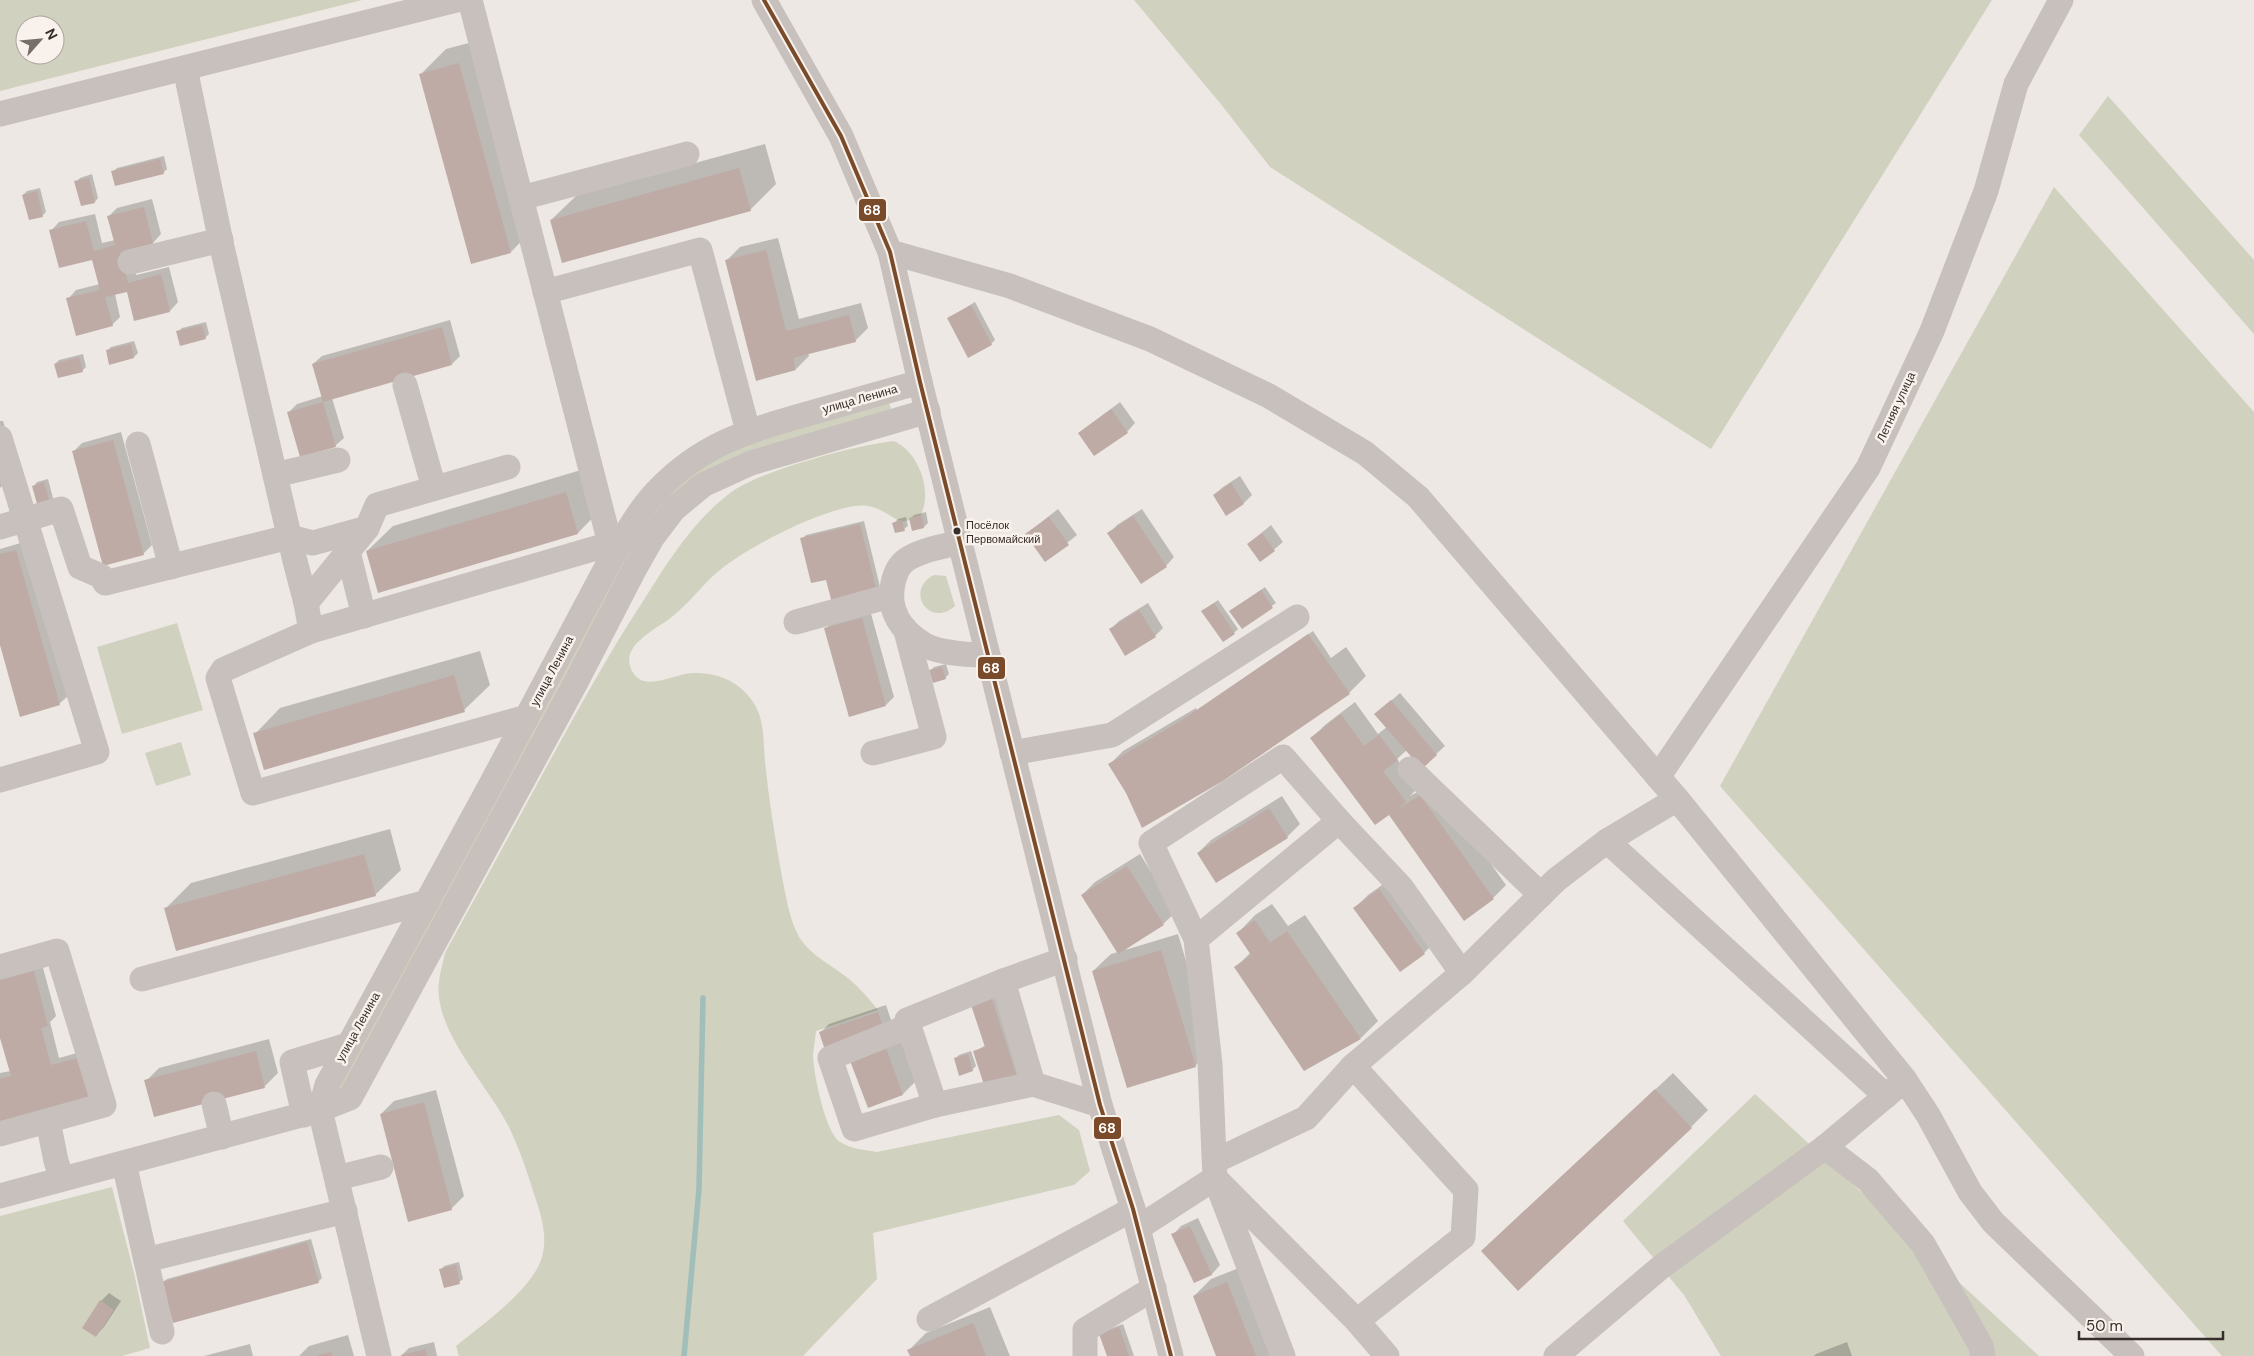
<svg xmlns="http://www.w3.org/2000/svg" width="2254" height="1356" font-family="'DM Sans',sans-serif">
	<rect width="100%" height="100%" fill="#ede8e3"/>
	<g fill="#d0d1be" fill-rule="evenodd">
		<path d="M0,0H362L0,91ZM25,25H55V55H25Z"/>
		<polygon points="1134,0 1992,0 1711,449 1270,167 1220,103"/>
		<polygon points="2108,96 2254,260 2254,334 2079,135"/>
		<polygon points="2054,187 2254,412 2254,1356 2222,1356 1720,786"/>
		<polygon points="888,398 891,409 699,479 345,1094 334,1088 649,510 716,452"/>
		<path d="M894,441C920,453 934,494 919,518L901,522C885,513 874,503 855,506C815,512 745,548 714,575C700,588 688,604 673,616C659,628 623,643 630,666C639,696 673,674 692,673C717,672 739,681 753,702C765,719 763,741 765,762C769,801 775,838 782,877C786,896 789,919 799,937C812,957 832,965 849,979C860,988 869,999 878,1010L816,1031C815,1039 814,1047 813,1054C813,1071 825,1133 840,1142C851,1149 865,1150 877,1152L1059,1115L1079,1130L1090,1171L1074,1185L873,1233L877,1279L803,1356H459L456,1346C481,1326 533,1289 542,1257C548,1236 541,1214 534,1194C527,1171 519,1148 509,1127C489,1088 444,1041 439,997C437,982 442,967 445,953C479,891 513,829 547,766C577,712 606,658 640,606C666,565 690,524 729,494C757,471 857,445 894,441Z"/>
		<path d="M934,575L946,576L955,606C929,629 904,590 934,575Z"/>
		<polygon points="177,623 203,710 122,734 97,647"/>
		<polygon points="181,742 191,775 156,786 145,753"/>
		<polygon points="1755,1094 2039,1356 1721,1356 1684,1295 1623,1221"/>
		<polygon points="112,1187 134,1273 150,1348 122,1356 0,1356 0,1216"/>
	</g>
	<g fill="#0003">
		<polygon points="484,39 536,226 511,252 420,75 446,49"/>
		<polygon points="765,144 776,184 750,210 551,220 577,195"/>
		<polygon points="164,156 167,169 163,173 113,172 117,168"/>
		<polygon points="92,174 98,198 95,202 76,182 80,178"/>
		<polygon points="40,188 46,212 42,216 23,195 27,191"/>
		<polygon points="152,199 161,234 153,243 130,249 136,275 169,267 178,302 170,311 135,320 127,290 115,294 120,317 112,325 68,299 76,290 100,284 93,258 51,231 59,222 95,214 102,243 115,240 109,216 117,208"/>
		<polygon points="778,238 799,319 861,303 868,328 855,341 808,353 809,356 796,369 727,260 740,247"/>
		<polygon points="975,302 995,340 991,344 949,318"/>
		<polygon points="450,320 460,356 452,364 332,398 344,438 335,446 289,412 297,404 323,396 313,364 322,356"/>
		<polygon points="206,322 209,334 205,338 178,332 182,328"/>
		<polygon points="134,341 138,353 134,357 107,351 111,347"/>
		<polygon points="83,354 86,367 82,371 55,364 59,360"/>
		<polygon points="1120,402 1135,423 1127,432 1079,433"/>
		<polygon points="0,421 3,421 18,470 0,488"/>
		<polygon points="121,432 152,545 143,554 74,451 82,443"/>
		<polygon points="591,467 603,507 578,533 379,591 367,551 393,526"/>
		<polygon points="1240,476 1252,495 1244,503 1214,495 1223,487"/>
		<polygon points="48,479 54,502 50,506 34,486 37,482"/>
		<polygon points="1058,509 1077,535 1046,560 1026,534"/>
		<polygon points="1142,509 1174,557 1166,566 1141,582 1109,534 1117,525"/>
		<polygon points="926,512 928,523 924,527 913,529 910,519 914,515"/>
		<polygon points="906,517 908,526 904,529 894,523 898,519"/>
		<polygon points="864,521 880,587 876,591 827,578 802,539 806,535"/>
		<polygon points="1271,525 1283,542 1260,561 1248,544"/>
		<polygon points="24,542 68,696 59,704 0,641 0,549"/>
		<polygon points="1265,587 1276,603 1242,627 1231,611"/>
		<polygon points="1218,600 1238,629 1234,633 1203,611"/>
		<polygon points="1148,603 1163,628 1155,636 1110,630 1119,621"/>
		<polygon points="870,610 894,697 886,705 826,629 834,620"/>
		<polygon points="1313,631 1331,658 1346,647 1366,676 1349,693 1127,792 1110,764 1123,751 1196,708 1197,710"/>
		<polygon points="480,651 490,685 464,710 255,734 280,708"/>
		<polygon points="946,664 949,674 945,678 930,671 934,667"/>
		<polygon points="1400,693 1445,746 1422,767 1407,750 1397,759 1418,788 1410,796 1433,783 1506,885 1493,898 1389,814 1312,738 1325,725 1355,702 1378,734 1387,727 1385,706"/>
		<polygon points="1282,796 1300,824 1287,837 1198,853 1211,840"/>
		<polygon points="390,829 401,870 375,895 165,909 191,883"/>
		<polygon points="1140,854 1176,912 1163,924 1125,950 1178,934 1212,1049 1195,1066 1093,971 1111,954 1118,952 1082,895 1095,882"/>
		<polygon points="1392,878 1437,940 1424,953 1355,908 1368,895"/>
		<polygon points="1272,904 1288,926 1305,915 1378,1021 1361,1038 1236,967 1251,952 1238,933 1255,915"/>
		<polygon points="42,964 56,1016 50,1022 59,1058 95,1048 0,1121 0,1073 11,1071 0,1037 0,975"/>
		<polygon points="995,996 1020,1072 1017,1076 974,1052 986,1045 973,1006"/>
		<polygon points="886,1005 891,1020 883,1029 820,1033 829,1024"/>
		<polygon points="898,1033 916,1081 903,1094 868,1107 863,1045"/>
		<polygon points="269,1039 278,1073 265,1086 155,1115 146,1081 159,1068"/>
		<polygon points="971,1051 976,1066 972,1070 955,1059 959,1055"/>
		<polygon points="1673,1073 1708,1110 1691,1127 1500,1234"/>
		<polygon points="436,1090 464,1196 451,1209 381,1114 394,1101"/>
		<polygon points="1198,1218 1220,1265 1212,1274 1195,1282 1173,1235 1181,1226"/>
		<polygon points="311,1239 322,1278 318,1282 163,1282 167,1279"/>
		<polygon points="459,1262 463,1279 459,1282 441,1270 444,1266"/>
		<polygon points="1244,1266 1280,1356 1218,1356 1194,1296 1211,1279"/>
		<polygon points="109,1293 121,1301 104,1327 96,1335 101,1301"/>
		<polygon points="990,1307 1010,1356 911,1356 909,1350 926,1333"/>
		<polygon points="1123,1324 1134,1356 1108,1356 1104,1331"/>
		<polygon points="348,1335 354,1356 299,1356 309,1346"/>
		<polygon points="434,1342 437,1356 401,1356 409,1348"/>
		<polygon points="1847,1342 1852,1356 1814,1356 1816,1354"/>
		<polygon points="250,1344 253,1356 204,1356"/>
	</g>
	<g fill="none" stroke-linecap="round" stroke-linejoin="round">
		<polyline stroke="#a1beba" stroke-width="5.5" points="684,1356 699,1189 703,998"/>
	</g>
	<g fill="#bfaba6">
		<polygon points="459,63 511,253 471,264 419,74"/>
		<polygon points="160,159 164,174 115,186 111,171"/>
		<polygon points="739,168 751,211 562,263 550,220"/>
		<polygon points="89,178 95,203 81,206 74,181"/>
		<polygon points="37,191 43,217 29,220 22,195"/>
		<polygon points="144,207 153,244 120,252 128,283 161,274 170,312 134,321 127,292 105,297 113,326 76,336 66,298 100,290 92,260 59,268 49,230 86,221 94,251 115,245 107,216"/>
		<polygon points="766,250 786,331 849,315 856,342 793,358 796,370 756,381 725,260"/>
		<polygon points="971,305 992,345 968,358 947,318"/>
		<polygon points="202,325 206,339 180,346 176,331"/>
		<polygon points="442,327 452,365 323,402 312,364"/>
		<polygon points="131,344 134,358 109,365 106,350"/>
		<polygon points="79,357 83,372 58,378 54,364"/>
		<polygon points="323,402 336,447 300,457 287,412"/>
		<polygon points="1111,409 1128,433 1094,456 1078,433"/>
		<polygon points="113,440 144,555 103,566 72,451"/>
		<polygon points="44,482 51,507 39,511 32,486"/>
		<polygon points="1231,483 1244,504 1226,516 1213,495"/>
		<polygon points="566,492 578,534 378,593 366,551"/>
		<polygon points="922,515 924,528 912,531 909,518"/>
		<polygon points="1133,516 1167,567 1141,584 1107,533"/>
		<polygon points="1049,517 1069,545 1045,562 1025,534"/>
		<polygon points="902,520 905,531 895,533 892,523"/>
		<polygon points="860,524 877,592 832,603 826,580 811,583 800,538"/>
		<polygon points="1262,533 1275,551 1260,562 1247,544"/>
		<polygon points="16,550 60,705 20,717 0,645 0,554"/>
		<polygon points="1261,590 1273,608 1242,629 1229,611"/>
		<polygon points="1214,603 1235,634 1223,642 1201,611"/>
		<polygon points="1139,610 1156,637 1125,656 1109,629"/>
		<polygon points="862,618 886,706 849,717 824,628"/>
		<polygon points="1308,634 1350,694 1223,781 1142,828 1126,793 1108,764 1182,720"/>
		<polygon points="942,667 946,679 933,683 929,670"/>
		<polygon points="454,675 465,712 264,770 253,733"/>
		<polygon points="1391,700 1437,755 1422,769 1374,714"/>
		<polygon points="1341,714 1364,746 1379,735 1398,760 1383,771 1406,802 1395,811 1420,795 1494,899 1464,921 1389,815 1375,825 1310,738"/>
		<polygon points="1269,808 1288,838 1216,883 1197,853"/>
		<polygon points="364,854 376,896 176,951 164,908"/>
		<polygon points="1127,866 1164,925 1118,954 1081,895"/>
		<polygon points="1379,889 1425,954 1400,972 1353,908"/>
		<polygon points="1255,920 1270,943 1287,931 1361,1039 1304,1071 1234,967 1251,955 1236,933"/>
		<polygon points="1161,950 1196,1067 1127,1088 1092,971"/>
		<polygon points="34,971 48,1026 41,1028 51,1065 87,1056 98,1097 0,1123 0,1079 11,1076 0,1038 0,980"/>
		<polygon points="992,999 1017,1077 985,1088 973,1051 985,1047 971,1005"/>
		<polygon points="878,1012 884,1030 825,1050 819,1032"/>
		<polygon points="885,1045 903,1095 868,1108 849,1058"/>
		<polygon points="256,1051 265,1088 154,1117 144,1080"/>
		<polygon points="968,1054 973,1071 959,1076 954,1058"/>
		<polygon points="1655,1089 1692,1128 1518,1291 1481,1251"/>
		<polygon points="424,1102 452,1210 408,1222 380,1114"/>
		<polygon points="1190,1226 1212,1275 1194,1283 1171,1234"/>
		<polygon points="307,1242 319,1283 173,1323 161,1282"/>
		<polygon points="456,1265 460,1284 444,1288 439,1269"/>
		<polygon points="1227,1282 1256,1356 1216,1356 1193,1296"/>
		<polygon points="100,1300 114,1310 96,1337 82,1328"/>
		<polygon points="973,1323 986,1356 910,1356 907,1350"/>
		<polygon points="1119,1327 1129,1356 1107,1356 1099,1334"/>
		<polygon points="426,1349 427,1356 401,1356 401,1355"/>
		<polygon points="331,1352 332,1356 318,1356 318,1355"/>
	</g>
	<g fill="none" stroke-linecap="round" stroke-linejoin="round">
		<g stroke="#c7c0bc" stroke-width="25">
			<polyline points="470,0 613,555"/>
			<polyline points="764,0 841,136 890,252 920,382 1100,1105 1133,1209 1171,1356"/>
			<polyline points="185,68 222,247 295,561 306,603 311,631 610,544"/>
			<polyline points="0,114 456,0"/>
			<polyline points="521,198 687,154"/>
			<polyline points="890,252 1010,286 1150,339 1269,396 1365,453 1418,497 1677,799 1905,1080 1928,1115 1970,1192 1993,1222 2132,1356"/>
			<polyline points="130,262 221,240"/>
			<polyline points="545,292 700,250 748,431"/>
			<polyline points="405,385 434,488"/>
			<polyline points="0,438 97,752 0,780"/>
			<polyline points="138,444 171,567"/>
			<polyline points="275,475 338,460"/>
			<polyline points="0,527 61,509 80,567 101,576 105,583 289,537 313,543 367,528 377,505 508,467"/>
			<polyline points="345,540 364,616"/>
			<path d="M960,542C943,547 922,549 906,560C899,565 895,574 893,583C887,610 901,631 925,645C940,654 970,654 988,656"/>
			<polyline points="306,603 367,528"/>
			<polyline points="796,622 890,596"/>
			<polyline points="311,631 223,670 218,678 253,793 527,717"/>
			<polyline points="873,753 934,737 906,631"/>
			<polyline points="1012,753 1112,735 1297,617"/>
			<polyline points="1410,769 1541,895"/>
			<polyline points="1658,777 1868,468 1932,331 1986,191 2016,84 2061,0"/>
			<polyline points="1607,841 1886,1096"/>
			<polyline points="1196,939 1339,821"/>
			<polyline points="1065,959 1003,981 1033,1084 1100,1105"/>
			<polyline points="0,967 57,951 104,1105 0,1134"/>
			<polyline points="142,979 427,902"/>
			<polyline points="1003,981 907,1020 935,1105 1033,1084"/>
			<polyline points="909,1026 830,1058 854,1129 935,1105"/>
			<polyline points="1353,1066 1466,1190 1463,1237 1357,1321"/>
			<polyline points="214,1104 222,1137"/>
			<polyline points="304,1115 292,1062 348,1045"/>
			<polyline points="48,1121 56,1161 62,1179"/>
			<polyline points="1825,1147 1868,1180 1923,1244 1981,1346 1983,1356"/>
			<polyline points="1215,1161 1306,1118 1353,1066 1462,973"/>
			<polyline points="124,1163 162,1332"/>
			<polyline points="337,1178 381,1167"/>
			<polyline points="0,1196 320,1110 350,1098 575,684 635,568 652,538 674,509 703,485 751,463 928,411"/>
			<polyline points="1138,1228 1215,1178 1357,1321 1387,1356"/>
			<polyline points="146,1260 345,1211"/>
			<polyline points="929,1319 1133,1209"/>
			<path d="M379,1356L320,1110L327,1085L489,788L613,555C626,534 639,510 656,492C703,442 751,430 814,412C849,402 885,392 920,382"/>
			<polyline points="1085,1356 1085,1330 1154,1288"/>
			<polyline points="1283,1356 1215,1178 1210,1064 1196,939 1151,843 1283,757 1339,821 1401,887 1462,973 1556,880 1607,841 1677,799"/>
			<polyline points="1556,1356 1661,1267 1825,1147 1905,1080"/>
		</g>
		<g stroke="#f9f1eb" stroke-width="8">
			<polyline id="bus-1" points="764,0 841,136 890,252 920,382 1100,1105 1133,1209 1171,1356"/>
		</g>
		<use href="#bus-1" stroke="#7a4b2a" stroke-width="4"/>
	</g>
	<circle fill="#372d2a" stroke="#f9f1eb" stroke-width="2" cx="957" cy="531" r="4.5"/>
	<g text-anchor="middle" stroke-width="5" stroke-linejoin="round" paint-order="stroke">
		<g font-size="11" fill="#372d2a" stroke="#f9f1eb" text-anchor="start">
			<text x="966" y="529">Посёлок<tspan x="966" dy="14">Первомайский</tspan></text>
		</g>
		<g font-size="12" fill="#372d2a" stroke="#f9f1eb">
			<text transform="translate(860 399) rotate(-16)" y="4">улица Ленина</text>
			<text transform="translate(1896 407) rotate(-65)" y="4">Летняя улица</text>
			<text transform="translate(552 671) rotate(-62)" y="4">улица Ленина</text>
			<text transform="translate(358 1027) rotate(-61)" y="4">улица Ленина</text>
		</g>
	</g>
	<g stroke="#f9f1eb" stroke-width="2">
		<rect x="858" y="198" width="29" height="24" rx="5" fill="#7a4b2a"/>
		<rect x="977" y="656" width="29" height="24" rx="5" fill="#7a4b2a"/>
		<rect x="1093" y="1116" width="29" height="24" rx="5" fill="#7a4b2a"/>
	</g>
	<g font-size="14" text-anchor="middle" font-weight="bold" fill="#fff">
		<text x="872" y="215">68</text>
		<text x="991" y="673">68</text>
		<text x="1107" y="1133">68</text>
	</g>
	<g transform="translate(40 40) rotate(63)"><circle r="24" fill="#f9f1eb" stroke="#aba39e"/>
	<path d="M0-4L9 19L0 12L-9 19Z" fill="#776e6b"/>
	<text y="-8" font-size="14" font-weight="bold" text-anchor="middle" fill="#372d2a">N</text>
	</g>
	<path d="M2079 1331v8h144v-8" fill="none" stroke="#372d2a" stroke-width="2.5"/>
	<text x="2086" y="1331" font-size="15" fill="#372d2a" stroke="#f9f1eb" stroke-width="4" paint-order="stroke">50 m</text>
</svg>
